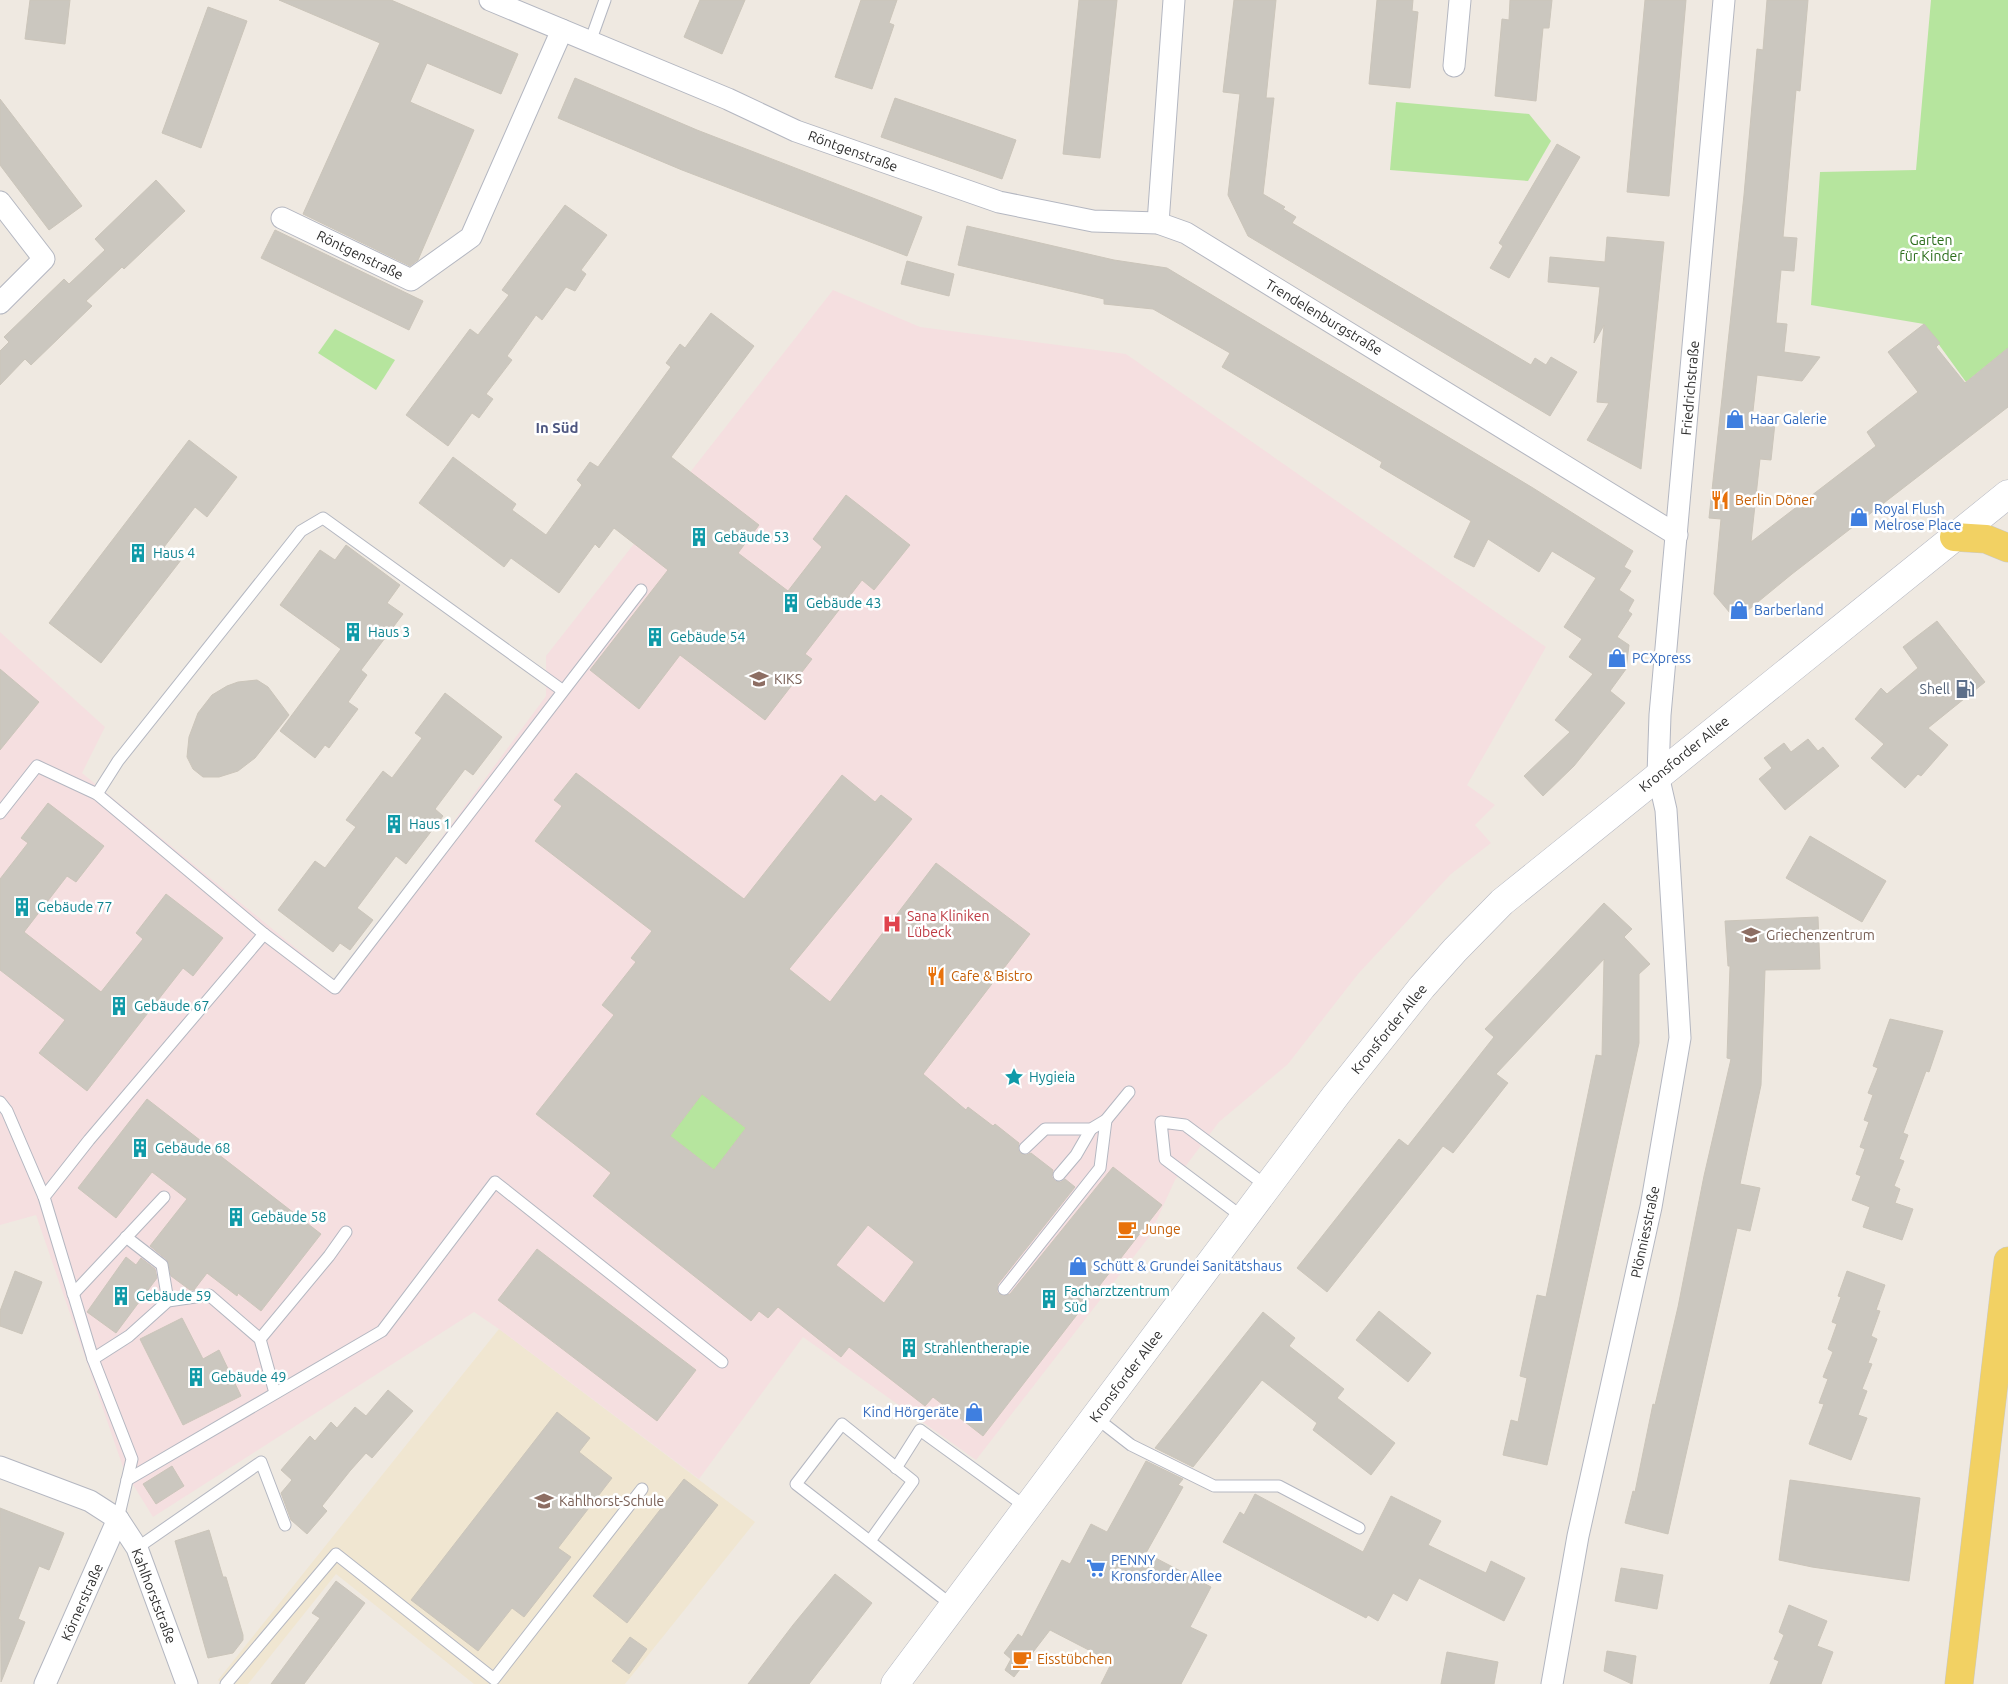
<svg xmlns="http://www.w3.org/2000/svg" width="2008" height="1684" font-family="Ubuntu,sans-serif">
	<rect width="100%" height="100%" fill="#efe9e1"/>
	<polygon fill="#f0e6d1" points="499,1329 755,1522 625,1684 474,1684 336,1574 248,1684 223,1684 218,1680"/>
	<polygon fill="#f5dfe0" points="833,290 920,327 1126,354 1546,647 1467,785 1495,805 1475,825 1491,843 1451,874 1358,974 1288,1064 1219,1122 1175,1180 1149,1237 976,1460 803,1337 699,1479 499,1329 474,1312 153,1517 124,1470 36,1215 0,1225 0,632 105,727 82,773 336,981 546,696 546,656"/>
	<g fill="#b6e59e">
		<polygon points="1931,0 2008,0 2008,348 1966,382 1924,324 1811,305 1820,172 1916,170"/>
		<polygon points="1396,102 1529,114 1551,141 1528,181 1390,170"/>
		<polygon points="335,329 395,360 376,390 318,353"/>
		<polygon points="702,1094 746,1128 714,1170 670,1136"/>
	</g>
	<g fill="#cbc7bf" stroke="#cbc5ba" fill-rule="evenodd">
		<polygon points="30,0 70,0 65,44 25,39"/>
		<polygon points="279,0 391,0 518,54 501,94 427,63 410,102 474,130 418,260 410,266 303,214 380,43"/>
		<polygon points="700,0 745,0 722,54 684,37"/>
		<polygon points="861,0 897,0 889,23 894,25 872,89 835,77"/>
		<polygon points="1079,0 1117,0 1100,158 1063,154"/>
		<polygon points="1234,0 1276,0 1266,98 1274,98 1263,194 1285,207 1283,209 1296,217 1292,223 1531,365 1535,358 1546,365 1551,357 1577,372 1550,416 1248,236 1228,195 1240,94 1223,92"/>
		<polygon points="1377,0 1413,0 1412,11 1418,12 1410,88 1369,84"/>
		<polygon points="1510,0 1552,0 1549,28 1543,28 1536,101 1495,96 1502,19 1509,20"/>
		<polygon points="1645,0 1686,0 1669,196 1627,192"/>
		<polygon points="1767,0 1808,0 1800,91 1796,90 1783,237 1797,238 1794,271 1781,270 1776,323 1787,324 1784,352 1820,357 1802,381 1757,375 1752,420 1775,423 1771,460 1760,459 1751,542 1876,446 1867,432 1918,392 1888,352 1924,324 1940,343 1936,347 1965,383 2008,348 2008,407 1792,574 1736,620 1714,594 1721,519 1709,518 1744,195 1757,49 1763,50"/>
		<polygon points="208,7 247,21 201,148 162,133"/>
		<polygon points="575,78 697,130 922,217 907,256 682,170 558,118"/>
		<polygon points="895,98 1016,140 1002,179 881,137"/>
		<polygon points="0,99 82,206 49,230 0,165"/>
		<polygon points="1557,144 1580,157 1509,278 1490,268 1503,246 1499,243"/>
		<polygon points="156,180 185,211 124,269 122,267 86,301 92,306 31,365 25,359 0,385 0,351 9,342 4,337 64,279 69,284 105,250 95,239"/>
		<polygon points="565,205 607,235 581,270 586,274 575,291 566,287 542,320 536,315 507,356 512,360 486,394 493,399 479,418 472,413 448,446 406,415 470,329 478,335 509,295 502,290"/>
		<polygon points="967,226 1114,260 1167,268 1533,488 1633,551 1624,567 1631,571 1619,590 1634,600 1628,611 1632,614 1617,637 1629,645 1626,669 1610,691 1625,703 1574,766 1543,796 1524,776 1570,732 1555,720 1593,674 1569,657 1582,639 1564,627 1596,578 1552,551 1539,572 1488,539 1474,567 1454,557 1471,521 1380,467 1382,462 1222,367 1230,353 1153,309 1104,304 1104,299 958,265"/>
		<polygon points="275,230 423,301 409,330 261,258"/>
		<polygon points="1607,237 1664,242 1641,469 1587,440 1609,403 1597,402 1604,325 1594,343 1600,287 1548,282 1550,257 1605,262"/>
		<polygon points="907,261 954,274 949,296 901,284"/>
		<polygon points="711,313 754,346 671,457 759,525 738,553 788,591 822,547 813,539 846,495 910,545 874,590 862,580 805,654 812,659 765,720 680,655 639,709 590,670 668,570 614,528 599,548 595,544 559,593 511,558 504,567 419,503 453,457 516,504 512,510 546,535 582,485 577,480 590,462 598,467 671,367 666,363 680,344 685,348"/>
		<polygon points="189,440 237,477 207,517 195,507 164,547 181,560 101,663 49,623"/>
		<polygon points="346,545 400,585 387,603 403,614 361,670 367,675 348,702 358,709 329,748 325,745 315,758 280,731 341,649 280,605 320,550 335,560"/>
		<polygon points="1937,621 1985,682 1928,728 1948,745 1921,776 1918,774 1905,788 1871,758 1884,744 1855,719 1881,688 1887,694 1918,668 1903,647"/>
		<polygon points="0,669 39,702 0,750"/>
		<polygon points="257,680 268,687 289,715 255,758 238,771 219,777 203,777 193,769 187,757 189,737 198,713 212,695 227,686 238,682"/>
		<polygon points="445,693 502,737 473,775 465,769 435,809 443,816 406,864 396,856 357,908 373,920 350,950 340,943 333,952 278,910 315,861 325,868 356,827 346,820 383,771 392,778 422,738 415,733"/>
		<polygon points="1808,739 1818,751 1823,747 1839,766 1785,810 1759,779 1772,768 1764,758 1784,743 1791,752"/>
		<path d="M576,773L744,899L842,775L875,802L881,795L912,819L789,969L830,1002L936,863L1030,934L923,1074L966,1110L968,1107L993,1126L995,1124L1019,1143L1018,1149L1020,1153L1026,1155L1031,1153L1053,1170L1052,1177L1055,1181L1061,1182L1065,1179L1075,1187L998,1284L997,1292L1003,1296L1010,1294L1113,1167L1162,1205L983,1436L933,1397L925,1406L849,1347L841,1357L778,1307L768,1318L759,1311L751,1321L593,1196L611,1173L536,1114L614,1015L602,1005L636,962L631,958L652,931L535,841L562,806L554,800ZM702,1094L746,1128L714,1170L670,1136ZM868,1225L914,1262L884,1303L836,1265Z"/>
		<polygon points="48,803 104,846 76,882 67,876 24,932 101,992 143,939 136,933 166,894 223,938 193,976 183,968 87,1091 39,1053 65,1020 0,970 0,879 28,843 21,838"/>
		<polygon points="1810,836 1886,881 1862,922 1786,878"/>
		<polygon points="1604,903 1632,929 1624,937 1650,964 1639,974 1639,1043 1547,1465 1503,1455 1511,1420 1518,1422 1527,1378 1520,1376 1537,1295 1546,1297 1596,1055 1602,1056 1604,959 1496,1074 1508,1083 1453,1153 1443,1146 1327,1292 1297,1268 1399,1139 1408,1146 1494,1037 1485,1029"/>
		<polygon points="1818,917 1820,969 1765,970 1761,1085 1740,1184 1760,1188 1750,1231 1737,1228 1668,1534 1625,1523 1633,1491 1635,1492 1653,1404 1655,1405 1678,1307 1704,1176 1731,1059 1727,1058 1730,966 1728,966 1725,921"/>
		<polygon points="1890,1019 1943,1031 1929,1072 1926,1071 1903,1133 1908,1135 1899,1159 1904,1161 1894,1186 1900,1189 1895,1203 1913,1209 1902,1240 1863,1227 1870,1207 1852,1200 1861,1176 1856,1174 1865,1149 1860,1147 1869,1122 1864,1120 1873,1095 1868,1093 1878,1068 1873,1066"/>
		<polygon points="147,1099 321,1234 261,1311 238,1293 237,1296 207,1273 194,1290 190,1290 171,1276 167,1260 150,1246 187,1199 152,1172 116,1218 78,1188"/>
		<polygon points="537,1249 696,1370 657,1421 498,1300"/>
		<polygon points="126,1257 136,1265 141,1258 155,1269 157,1278 116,1333 87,1312"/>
		<polygon points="15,1271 42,1282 22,1334 0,1326 0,1311"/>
		<polygon points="1847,1271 1885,1285 1876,1310 1880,1311 1871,1336 1877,1339 1868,1363 1872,1364 1862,1389 1867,1391 1858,1415 1867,1418 1851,1460 1809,1444 1824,1404 1819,1403 1828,1379 1823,1377 1833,1352 1828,1349 1837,1324 1832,1322 1841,1297 1838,1296"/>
		<polygon points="1379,1311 1431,1353 1408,1382 1356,1340"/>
		<polygon points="1263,1312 1295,1338 1289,1346 1344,1389 1337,1398 1395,1443 1371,1475 1313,1430 1317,1423 1262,1380 1193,1467 1155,1448"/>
		<polygon points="182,1318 203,1359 219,1350 241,1396 183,1425 140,1339"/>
		<polygon points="388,1390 413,1411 372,1458 366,1453 350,1471 322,1506 327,1511 307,1534 291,1520 281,1493 292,1480 281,1470 310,1436 315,1441 331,1422 337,1428 355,1407 366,1416"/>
		<polygon points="557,1412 590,1438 579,1452 612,1478 558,1548 571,1557 524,1617 512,1608 478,1651 411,1600"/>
		<polygon points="1146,1461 1183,1479 1178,1485 1183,1487 1146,1553 1211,1587 1190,1627 1207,1635 1181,1684 1101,1684 1112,1662 1050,1630 1014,1677 1005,1670 1011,1659 1004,1653 1018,1634 1022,1637 1062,1560 1070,1564 1091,1524 1107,1532"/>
		<polygon points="172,1466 184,1486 156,1504 143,1484"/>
		<polygon points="684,1479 718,1505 627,1623 593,1596"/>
		<polygon points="1790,1480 1920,1498 1909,1581 1812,1567 1779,1560"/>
		<polygon points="1255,1494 1363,1552 1391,1496 1441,1521 1428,1545 1486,1573 1491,1561 1525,1578 1504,1621 1419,1578 1407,1601 1393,1593 1378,1621 1368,1615 1366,1618 1223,1542 1240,1512 1244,1515"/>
		<polygon points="0,1508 64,1533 49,1570 39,1566 18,1619 25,1622 1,1682"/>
		<polygon points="209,1530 223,1577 226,1577 243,1635 243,1640 233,1653 208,1658 175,1541"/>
		<polygon points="1621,1568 1663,1575 1657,1609 1615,1601"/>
		<polygon points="835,1574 872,1603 809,1684 748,1684 793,1625"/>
		<polygon points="336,1581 365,1603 304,1684 271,1684 320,1618 312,1613"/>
		<polygon points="1789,1605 1827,1621 1817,1646 1833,1652 1821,1684 1770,1684 1779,1661 1774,1659 1784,1635 1779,1632"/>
		<polygon points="630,1637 647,1649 629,1674 612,1661"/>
		<polygon points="1607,1651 1636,1656 1632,1684 1604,1671"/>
		<polygon points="1447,1652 1498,1662 1494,1684 1441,1684"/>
	</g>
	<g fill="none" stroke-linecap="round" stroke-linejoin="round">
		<g stroke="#b4b7c1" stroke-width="13">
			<g id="service">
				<polyline points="590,42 605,0"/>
				<polyline points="97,794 118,761 301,531 323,518 562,690"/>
				<polyline points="0,813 37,766 97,794 264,934 335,988 641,590"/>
				<polyline points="0,1102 7,1111 44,1197"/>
				<polyline points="1025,1148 1045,1129 1091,1129 1106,1120 1129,1092"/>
				<polyline points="1059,1175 1076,1155 1091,1129"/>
				<polyline points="1245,1219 1165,1159 1161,1122 1185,1125 1268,1187"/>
				<polyline points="126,1237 162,1265 168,1301"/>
				<polyline points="1004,1289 1100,1168 1106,1120"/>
				<polyline points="73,1294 164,1197"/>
				<polyline points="260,1339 329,1256 346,1232"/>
				<polyline points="93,1359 129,1336 168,1301 209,1295 260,1339 275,1393"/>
				<polyline points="1095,1417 1131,1445 1214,1486 1279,1486 1359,1528"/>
				<polyline points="896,1468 920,1430 1026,1507"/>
				<polyline points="127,1480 382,1331 495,1182 722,1362"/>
				<polyline points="118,1519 132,1459 93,1359 44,1197 89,1140 264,934"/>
				<path d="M870,1541L913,1481L842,1424L796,1484C848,1525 901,1565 953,1606"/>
				<polyline points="137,1548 261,1462 285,1525"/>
				<polyline points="226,1684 336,1554 494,1679 642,1489"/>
			</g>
		</g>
		<g stroke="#b4b7c1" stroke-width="23">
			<g id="minor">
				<polyline points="490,0 728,99 796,131 999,202 1093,221 1158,223 1186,233 1677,535"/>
				<polyline points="1454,66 1460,0"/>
				<polyline points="0,202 44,259 0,303"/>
				<polyline points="282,218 411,280 471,237 562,30"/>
				<polyline points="1158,223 1174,0"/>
				<polyline points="0,1467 90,1501 118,1519 137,1548 187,1684"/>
				<polyline points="45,1684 118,1519"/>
				<polyline points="1552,1684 1578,1536 1651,1207 1680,1038 1666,810 1658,775 1660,715 1724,0"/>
			</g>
		</g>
		<g stroke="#b4b7c1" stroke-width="29">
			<polyline id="secondary" points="895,1684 1336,1095 1422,987 1455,950 1502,902 2008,494"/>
		</g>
		<g stroke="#c9c9c9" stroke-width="29">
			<g id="primary">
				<polyline points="1954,537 1986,539 2008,548"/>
				<polyline points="1959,1684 2008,1261"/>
			</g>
		</g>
		<use href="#service" stroke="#fff" stroke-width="11"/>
		<use href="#minor" stroke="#fff" stroke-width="21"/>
		<use href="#secondary" stroke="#fff" stroke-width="28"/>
		<use href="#primary" stroke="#f2d163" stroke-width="28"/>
	</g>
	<defs>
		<g id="shop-bare" transform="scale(1.5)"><path d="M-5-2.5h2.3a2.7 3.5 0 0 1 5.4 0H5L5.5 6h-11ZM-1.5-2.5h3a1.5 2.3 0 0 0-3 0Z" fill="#3f7fe0" stroke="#fff" stroke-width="2.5" paint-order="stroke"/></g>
		<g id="restaurant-bare" transform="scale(1.5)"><path d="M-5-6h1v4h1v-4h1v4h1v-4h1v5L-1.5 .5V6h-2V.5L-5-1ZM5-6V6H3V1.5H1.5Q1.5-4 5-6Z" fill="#e8710a" stroke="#fff" stroke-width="2.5" paint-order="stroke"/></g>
		<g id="building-bare" transform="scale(1.5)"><path d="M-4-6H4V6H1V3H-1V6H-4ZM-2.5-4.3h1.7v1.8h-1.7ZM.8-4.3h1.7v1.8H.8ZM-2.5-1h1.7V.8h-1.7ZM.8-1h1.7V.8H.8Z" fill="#0f9aa8" stroke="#fff" stroke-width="2.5" paint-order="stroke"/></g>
		<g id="school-bare" transform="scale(1.5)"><path d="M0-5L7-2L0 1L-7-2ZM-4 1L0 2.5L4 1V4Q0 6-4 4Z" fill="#8d6e63" stroke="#fff" stroke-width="2.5" paint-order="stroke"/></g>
		<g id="fuel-bare" transform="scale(1.5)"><path d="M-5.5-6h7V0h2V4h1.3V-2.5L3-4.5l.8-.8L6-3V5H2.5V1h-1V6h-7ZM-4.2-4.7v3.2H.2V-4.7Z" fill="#5c6f8a" stroke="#fff" stroke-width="2.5" paint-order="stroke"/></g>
		<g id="hospital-bare" transform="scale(1.5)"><path d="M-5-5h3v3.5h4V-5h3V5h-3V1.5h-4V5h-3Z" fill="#e0444e" stroke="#fff" stroke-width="2.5" paint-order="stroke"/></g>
		<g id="sight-bare" transform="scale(1.5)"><path d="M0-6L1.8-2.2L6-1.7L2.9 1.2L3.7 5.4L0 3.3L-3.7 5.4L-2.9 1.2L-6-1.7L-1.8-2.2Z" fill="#0f9aa8" stroke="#fff" stroke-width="2.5" paint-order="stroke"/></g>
		<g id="cafe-bare" transform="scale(1.5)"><path d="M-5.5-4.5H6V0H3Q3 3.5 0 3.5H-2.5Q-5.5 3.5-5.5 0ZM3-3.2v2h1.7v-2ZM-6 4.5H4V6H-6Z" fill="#e8710a" stroke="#fff" stroke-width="2.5" paint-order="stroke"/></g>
		<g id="supermarket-bare" transform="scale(1.5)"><path d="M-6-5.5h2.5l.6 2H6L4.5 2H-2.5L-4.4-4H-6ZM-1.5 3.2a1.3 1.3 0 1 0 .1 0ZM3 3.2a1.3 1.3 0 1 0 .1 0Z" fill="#3f7fe0" stroke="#fff" stroke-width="2.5" paint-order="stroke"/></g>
	</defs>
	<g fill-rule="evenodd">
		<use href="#shop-bare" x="1735" y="419"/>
		<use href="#restaurant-bare" x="1720" y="500"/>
		<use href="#shop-bare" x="1859" y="517"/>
		<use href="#building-bare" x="699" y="537"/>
		<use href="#building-bare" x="138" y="553"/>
		<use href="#building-bare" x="791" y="603"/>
		<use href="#shop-bare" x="1739" y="610"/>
		<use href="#building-bare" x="353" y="632"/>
		<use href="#building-bare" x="655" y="637"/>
		<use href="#shop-bare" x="1617" y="658"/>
		<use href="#school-bare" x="759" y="679"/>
		<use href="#fuel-bare" x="1965" y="689"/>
		<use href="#building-bare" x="394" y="824"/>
		<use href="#building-bare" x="22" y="907"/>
		<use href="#hospital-bare" x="892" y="924"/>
		<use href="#school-bare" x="1751" y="935"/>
		<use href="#restaurant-bare" x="936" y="976"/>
		<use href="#building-bare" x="119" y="1006"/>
		<use href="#sight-bare" x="1014" y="1077"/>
		<use href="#building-bare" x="140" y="1148"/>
		<use href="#building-bare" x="236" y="1217"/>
		<use href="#cafe-bare" x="1127" y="1229"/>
		<use href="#shop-bare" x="1078" y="1266"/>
		<use href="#building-bare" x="121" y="1296"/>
		<use href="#building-bare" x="1049" y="1299"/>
		<use href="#building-bare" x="909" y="1348"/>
		<use href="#building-bare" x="196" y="1377"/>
		<use href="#shop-bare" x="974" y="1412"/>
		<use href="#school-bare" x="544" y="1501"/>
		<use href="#supermarket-bare" x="1096" y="1568"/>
		<use href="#cafe-bare" x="1022" y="1659"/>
	</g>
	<g text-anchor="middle" stroke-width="5" stroke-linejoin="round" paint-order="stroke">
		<g font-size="14" fill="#2e2e2e" stroke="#fff">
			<text transform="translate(853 151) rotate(20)" y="5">Röntgenstraße</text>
			<text transform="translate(360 255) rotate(26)" y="5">Röntgenstraße</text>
			<text transform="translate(1324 317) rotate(31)" y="5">Trendelenburgstraße</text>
			<text transform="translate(1690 388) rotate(-85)" y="5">Friedrichstraße</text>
			<text transform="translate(1684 754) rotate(-39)" y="5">Kronsforder Allee</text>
			<text transform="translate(1389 1029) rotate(-51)" y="5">Kronsforder Allee</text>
			<text transform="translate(1645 1232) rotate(-78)" y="5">Plönniesstraße</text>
			<text transform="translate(1126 1376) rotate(-53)" y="5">Kronsforder Allee</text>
			<text transform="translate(154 1596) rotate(69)" y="5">Kahlhorststraße</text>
			<text transform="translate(82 1602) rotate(-66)" y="5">Körnerstraße</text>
		</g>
		<g font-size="14" fill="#2c6e1b" stroke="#fff">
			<text x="1931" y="245">Garten<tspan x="1931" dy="16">für Kinder</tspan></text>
		</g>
		<g font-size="14" fill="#366cbe" stroke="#fff" text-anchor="start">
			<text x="1750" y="424">Haar Galerie</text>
			<text x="1874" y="514">Royal Flush<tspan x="1874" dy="16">Melrose Place</tspan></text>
			<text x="1754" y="615">Barberland</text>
			<text x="1632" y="663">PCXpress</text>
			<text x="1093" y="1271">Schütt &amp; Grundei Sanitätshaus</text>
			<text x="959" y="1417" text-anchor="end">Kind Hörgeräte</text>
			<text x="1111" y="1565">PENNY<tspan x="1111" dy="16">Kronsforder Allee</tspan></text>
		</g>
		<g font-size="14" fill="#c56008" stroke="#fff" text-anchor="start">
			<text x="1735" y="505">Berlin Döner</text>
			<text x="951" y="981">Cafe &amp; Bistro</text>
			<text x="1142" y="1234">Junge</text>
			<text x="1037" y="1664">Eisstübchen</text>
		</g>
		<g font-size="14" fill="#0d838f" stroke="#fff" text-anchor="start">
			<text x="714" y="542">Gebäude 53</text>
			<text x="153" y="558">Haus 4</text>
			<text x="806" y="608">Gebäude 43</text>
			<text x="368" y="637">Haus 3</text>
			<text x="670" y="642">Gebäude 54</text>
			<text x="409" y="829">Haus 1</text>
			<text x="37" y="912">Gebäude 77</text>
			<text x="134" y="1011">Gebäude 67</text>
			<text x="1029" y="1082">Hygieia</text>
			<text x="155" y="1153">Gebäude 68</text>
			<text x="251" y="1222">Gebäude 58</text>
			<text x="1064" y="1296">Facharztzentrum<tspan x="1064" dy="16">Süd</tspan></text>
			<text x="136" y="1301">Gebäude 59</text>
			<text x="924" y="1353">Strahlentherapie</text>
			<text x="211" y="1382">Gebäude 49</text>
		</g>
		<g font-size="14" fill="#785e54" stroke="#fff" text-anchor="start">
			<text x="774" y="684">KIKS</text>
			<text x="1766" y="940">Griechenzentrum</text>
			<text x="559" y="1506">Kahlhorst-Schule</text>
		</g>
		<g font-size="14" fill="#4e5e75" stroke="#fff" text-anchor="end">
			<text x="1950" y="694">Shell</text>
		</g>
		<g font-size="14" fill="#be3a42" stroke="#fff" text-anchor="start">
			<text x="907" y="921">Sana Kliniken<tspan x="907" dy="16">Lübeck</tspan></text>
		</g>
		<g font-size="15" font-weight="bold" fill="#4d5680" stroke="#fff">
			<text x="557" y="433">In Süd</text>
		</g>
	</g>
</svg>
